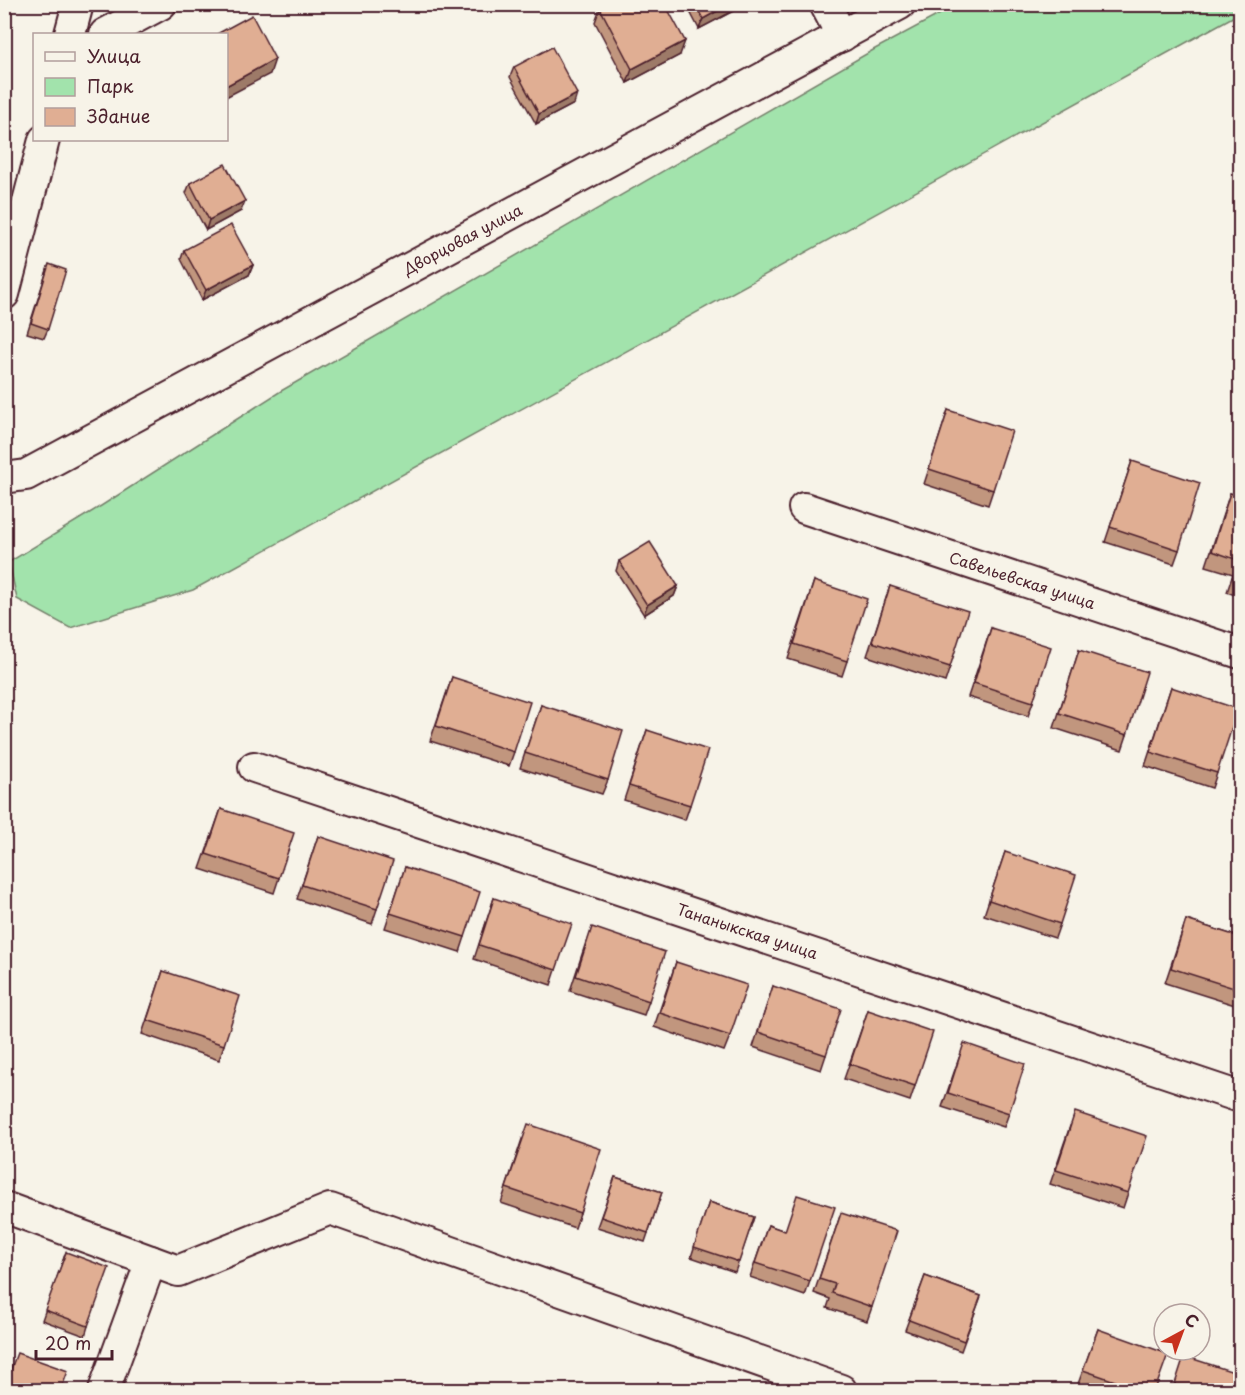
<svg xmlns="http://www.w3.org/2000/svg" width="1245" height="1395" font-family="'Playpen Sans',sans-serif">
	<rect width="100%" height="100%" fill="#f7f3e8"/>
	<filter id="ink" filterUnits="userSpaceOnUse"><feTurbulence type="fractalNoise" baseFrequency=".0167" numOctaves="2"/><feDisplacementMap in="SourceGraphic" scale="12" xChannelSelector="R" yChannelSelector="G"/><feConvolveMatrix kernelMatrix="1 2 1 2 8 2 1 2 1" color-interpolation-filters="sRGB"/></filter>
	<g filter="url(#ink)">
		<polygon fill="#a2e3ac" stroke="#76816c" stroke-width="1.5" points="957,5 1240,4 1240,13 193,590 70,628 17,599 9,562 101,506 281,391 875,49"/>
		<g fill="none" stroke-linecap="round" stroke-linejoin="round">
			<g stroke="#4a1f2b" stroke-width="34">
				<g id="minor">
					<polyline points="825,4 842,36"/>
					<polyline points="70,34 78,4"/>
					<polyline points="105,34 161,4"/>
					<polyline points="4,294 44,140"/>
					<polyline points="4,478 26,475 900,4"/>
					<polyline points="804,508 1240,653"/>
					<polyline points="254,767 1240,1097"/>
					<polyline points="4,1207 178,1271 330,1209 841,1390"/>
					<polyline points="104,1390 151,1261"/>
				</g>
			</g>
			<use href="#minor" stroke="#f7f3e8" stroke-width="30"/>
		</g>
		<g fill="#c1967e" stroke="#4a1f2b" stroke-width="1.5">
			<polygon points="686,4 738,4 737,9 699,29"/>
			<polygon points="600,8 680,55 627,83 595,22"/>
			<polygon points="514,67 574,104 536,124 510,77"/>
			<polygon points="190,183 241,211 206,230 186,193"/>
			<polygon points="184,250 253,265 249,275 202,300 181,259"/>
			<polygon points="49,264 48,329 44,338 27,333"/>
			<polygon points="948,410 993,490 988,505 924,484"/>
			<polygon points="1132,461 1179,550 1174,564 1105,542"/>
			<polygon points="1230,493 1240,496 1240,597 1227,592 1233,574 1206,566"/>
			<polygon points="619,561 678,586 674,596 644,615 616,571"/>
			<polygon points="814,581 847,661 842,676 788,659"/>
			<polygon points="890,586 950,667 945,682 867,656"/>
			<polygon points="991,628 1033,702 1028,716 968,697"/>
			<polygon points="1079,650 1127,735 1122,750 1054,728"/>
			<polygon points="452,677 514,752 509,766 430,741"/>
			<polygon points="1171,687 1217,773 1212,788 1145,766"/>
			<polygon points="541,705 608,780 602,794 520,768"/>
			<polygon points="647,730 690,805 685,820 624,800"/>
			<polygon points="221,809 279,878 274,893 200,869"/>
			<polygon points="318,836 377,909 372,924 297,899"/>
			<polygon points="1005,852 1060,924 1055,938 984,915"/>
			<polygon points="405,867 465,937 460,952 385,928"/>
			<polygon points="494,898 556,970 551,985 474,959"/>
			<polygon points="1186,920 1240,937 1240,1000 1238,1006 1165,983"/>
			<polygon points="586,942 649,1001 644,1015 570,991"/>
			<polygon points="676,962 730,1036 724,1051 654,1027"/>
			<polygon points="163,971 224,1045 219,1060 142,1034"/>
			<polygon points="773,986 826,1055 821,1070 753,1047"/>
			<polygon points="868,1010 915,1086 910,1101 844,1079"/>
			<polygon points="959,1058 1009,1113 1004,1127 942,1107"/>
			<polygon points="1070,1126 1128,1193 1123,1208 1050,1184"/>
			<polygon points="522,1139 580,1213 575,1228 501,1203"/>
			<polygon points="615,1177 662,1192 645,1242 597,1227"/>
			<polygon points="709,1202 754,1217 735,1272 691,1257"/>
			<polygon points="1240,1203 1240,1227 1233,1224"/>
			<polygon points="841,1213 872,1307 867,1321 827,1308 830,1299 814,1293"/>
			<polygon points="768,1225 785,1231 810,1281 805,1296 750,1277"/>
			<polygon points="66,1252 88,1326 85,1336 42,1320"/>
			<polygon points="925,1276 981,1296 961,1351 905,1330"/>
			<polygon points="1098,1329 1155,1390 1095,1390 1078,1384"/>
		</g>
		<g fill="#9d7a67" stroke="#4a1f2b" stroke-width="1.5">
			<polygon points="730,4 738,4 737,9 699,29 703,19"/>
			<polygon points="685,41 680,55 627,83 632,69"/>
			<polygon points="275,59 270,74 226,97 226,86"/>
			<polygon points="577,94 574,104 536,124 539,114"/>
			<polygon points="245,201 241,211 206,230 209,220"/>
			<polygon points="253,265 249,275 202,300 206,290"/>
			<polygon points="678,586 674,596 644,615 647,605"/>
		</g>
		<g fill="#e0ae93" stroke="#4a1f2b" stroke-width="1.5">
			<polygon points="606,4 665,4 685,41 632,69 600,8"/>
			<polygon points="695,4 730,4 703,19"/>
			<polygon points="252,15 275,59 226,86 226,34 217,34"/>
			<polygon points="552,47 577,94 539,114 514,67"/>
			<polygon points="225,164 245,201 209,220 190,183"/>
			<polygon points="231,225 253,265 206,290 184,250"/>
			<polygon points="49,264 66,270 48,329 31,323"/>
			<polygon points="948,410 1012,431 993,490 929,469"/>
			<polygon points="1132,461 1200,483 1179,550 1110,527"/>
			<polygon points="1230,493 1240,496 1240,580 1232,578 1238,560 1212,551"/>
			<polygon points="650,542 678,586 647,605 619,561"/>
			<polygon points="814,581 867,599 847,661 794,644"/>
			<polygon points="890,586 968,611 950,667 872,642"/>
			<polygon points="991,628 1051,647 1033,702 974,683"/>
			<polygon points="1079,650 1147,672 1127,735 1059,713"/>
			<polygon points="452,677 530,702 514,752 436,726"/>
			<polygon points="1171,687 1238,709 1217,773 1150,752"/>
			<polygon points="541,705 623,731 608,780 525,753"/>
			<polygon points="647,730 708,750 690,805 629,786"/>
			<polygon points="221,809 294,833 279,878 206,854"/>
			<polygon points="318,836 393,861 377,909 302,885"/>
			<polygon points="1005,852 1076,875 1060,924 989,900"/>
			<polygon points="405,867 480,892 465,937 390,913"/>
			<polygon points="494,898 572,924 556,970 479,945"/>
			<polygon points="1186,920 1240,937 1240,990 1171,968"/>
			<polygon points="592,927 665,952 649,1001 576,976"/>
			<polygon points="676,962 747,985 730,1036 660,1013"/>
			<polygon points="163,971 240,996 224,1045 147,1020"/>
			<polygon points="773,986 841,1009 826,1055 758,1032"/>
			<polygon points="868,1010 933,1032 915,1086 850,1064"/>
			<polygon points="964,1043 1025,1064 1009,1113 948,1093"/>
			<polygon points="1075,1112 1147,1136 1128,1193 1056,1170"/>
			<polygon points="528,1124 601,1149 580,1213 506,1188"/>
			<polygon points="615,1177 662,1192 648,1233 601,1217"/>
			<polygon points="797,1195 835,1207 810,1281 755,1263 768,1225 785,1231"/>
			<polygon points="709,1202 754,1217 739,1262 694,1247"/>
			<polygon points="841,1213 897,1231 872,1307 832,1293 835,1284 819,1279"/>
			<polygon points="66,1252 109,1268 88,1326 45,1310"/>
			<polygon points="925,1276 981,1296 964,1341 909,1320"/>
			<polygon points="1098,1329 1168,1354 1155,1390 1141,1390 1083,1370"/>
			<polygon points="17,1353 68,1371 61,1390 4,1390 4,1387"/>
			<polygon points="1184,1356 1240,1374 1240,1390 1173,1390"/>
		</g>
	</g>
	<g text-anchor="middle" stroke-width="5" stroke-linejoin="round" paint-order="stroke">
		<g font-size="15" fill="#4a1f2b" stroke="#f7f3e8">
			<text transform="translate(463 240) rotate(-28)" y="5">Дворцовая улица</text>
			<text transform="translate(1022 581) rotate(18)" y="5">Савельевская улица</text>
			<text transform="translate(747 932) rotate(18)" y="5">Тананыкская улица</text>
		</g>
	</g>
	<rect width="1245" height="1395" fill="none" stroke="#f7f3e8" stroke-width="24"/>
	<rect x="12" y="12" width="1221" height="1371" fill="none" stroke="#4a1f2b" stroke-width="2" filter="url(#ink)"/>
	<rect x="33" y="33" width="195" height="108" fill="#f7f3e8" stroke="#b29e9c" stroke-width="1.5"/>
	<rect x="45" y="52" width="30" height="9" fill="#f7f3e8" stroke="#b29e9c" stroke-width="1.5"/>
	<text x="87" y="63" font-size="18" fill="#4a1f2b">Улица</text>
	<rect x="45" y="78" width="30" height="18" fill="#a2e3ac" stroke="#b29e9c" stroke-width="1.5"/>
	<text x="87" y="93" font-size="18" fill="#4a1f2b">Парк</text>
	<rect x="45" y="108" width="30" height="18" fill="#e0ae93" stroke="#b29e9c" stroke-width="1.5"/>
	<text x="87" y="123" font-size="18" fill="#4a1f2b">Здание</text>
	<g transform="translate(1182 1332) rotate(41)"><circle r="28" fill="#f7f3e8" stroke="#b29e9c" stroke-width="1.5"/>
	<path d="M0-4.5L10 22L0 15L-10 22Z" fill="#c8321e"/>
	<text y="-9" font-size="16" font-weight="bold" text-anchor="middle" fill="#4a1f2b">С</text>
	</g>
	<path d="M36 1350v9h76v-9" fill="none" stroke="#4a1f2b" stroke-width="3"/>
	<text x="45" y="1350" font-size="18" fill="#4a1f2b" stroke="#f7f3e8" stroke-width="4.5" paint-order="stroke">20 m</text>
</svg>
